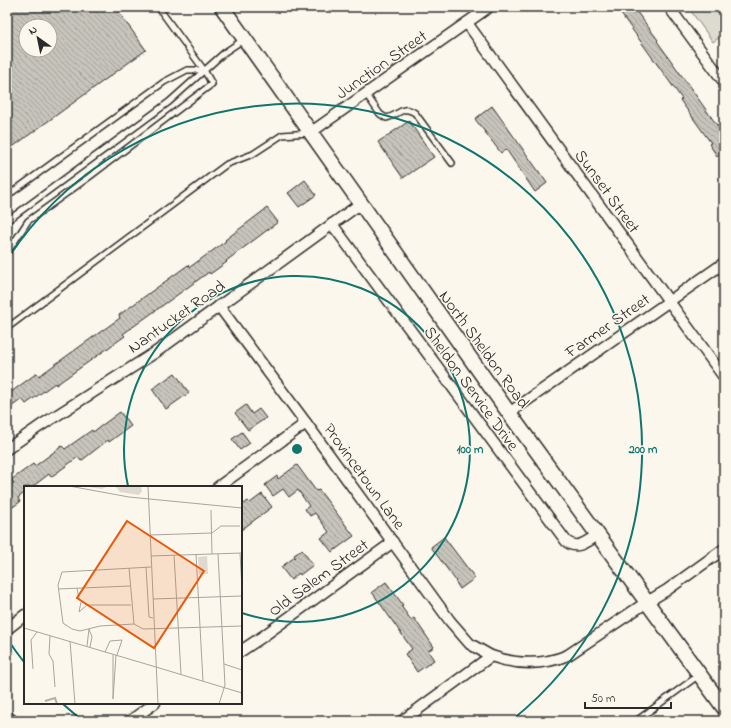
<svg xmlns="http://www.w3.org/2000/svg" width="731" height="728" font-family="'Indie Flower',sans-serif">
	<defs>
		<pattern id="building-back-hatch" width="6" height="6" patternUnits="userSpaceOnUse"><rect width="6" height="6" fill="#c7c4bc"/><path d="M-1 5l2 2M0 0l6 6M5-1l2 2" fill="none" stroke="#a29f99"/></pattern>
	</defs>
	<rect width="100%" height="100%" fill="#fbf7ec"/>
	<filter id="ink" filterUnits="userSpaceOnUse"><feTurbulence type="fractalNoise" baseFrequency=".025" numOctaves="2"/><feDisplacementMap in="SourceGraphic" scale="8" xChannelSelector="R" yChannelSelector="G"/><feConvolveMatrix kernelMatrix="1 2 1 2 8 2 1 2 1" color-interpolation-filters="sRGB"/></filter>
	<g filter="url(#ink)">
		<polygon fill="#dddad0" stroke="#84827e" points="688,7 724,7 724,34 713,42"/>
		<g fill="url(#building-back-hatch)" stroke="#2b2b2b" fill-rule="evenodd">
			<path d="M7,7H115L146,50L7,151ZM26,26H50V50H26Z"/>
			<polygon points="616,7 633,7 649,28 658,40 657,41 724,135 724,152 717,156 709,144 711,143 680,100 682,99"/>
			<polygon points="492,106 547,183 535,192 506,149 501,153 475,119"/>
			<polygon points="409,121 434,157 403,178 378,142"/>
			<polygon points="305,180 316,195 299,207 288,193"/>
			<polygon points="267,208 278,222 226,261 227,262 210,274 209,272 123,334 125,336 56,385 55,383 26,404 22,399 7,410 7,395 37,373 39,376 89,340 120,318 119,315 188,265 190,267 226,241 225,240"/>
			<polygon points="175,373 189,393 166,409 152,389"/>
			<polygon points="246,405 252,414 259,409 266,418 248,430 235,413"/>
			<polygon points="120,412 131,426 109,442 108,440 81,461 78,457 51,477 49,474 32,487 25,487 25,492 18,498 20,502 7,511 7,488 14,483 11,480 33,464 35,466 62,446 65,449 92,430 93,432"/>
			<polygon points="242,432 250,443 240,450 232,439"/>
			<polygon points="297,465 316,491 319,490 354,536 332,552 321,538 329,532 315,513 310,516 305,509 309,506 298,490 289,497 283,489 273,496 265,485 277,476 278,479"/>
			<polygon points="262,494 272,507 241,530 241,506 248,501 250,503"/>
			<polygon points="444,537 475,578 460,589 455,581 456,581 431,547"/>
			<polygon points="302,550 313,565 300,575 299,573 291,580 281,567 295,557 294,555"/>
			<polygon points="386,582 403,605 401,606 411,620 414,618 434,647 428,651 434,660 417,672 405,654 412,649 372,592"/>
		</g>
		<g fill="none" stroke-linecap="round" stroke-linejoin="round">
			<g stroke="#2b2b2b" stroke-width="8">
				<g id="service">
					<path d="M366,94L380,114L386,118C399,116 402,104 415,113L452,163"/>
					<polyline points="7,196 164,82 187,70 204,70"/>
					<polyline points="7,221 169,102 225,52 243,40"/>
					<polyline points="7,253 28,221 89,177 212,84 204,70 158,7"/>
					<polyline points="7,328 227,164 253,154 282,135 309,133"/>
					<polyline points="636,721 699,675"/>
				</g>
			</g>
			<g stroke="#2b2b2b" stroke-width="13">
				<g id="minor">
					<polyline points="669,7 724,82"/>
					<polyline points="467,23 724,377"/>
					<polyline points="310,133 489,7"/>
					<path d="M332,224L566,541C577,551 587,541 597,535"/>
					<polyline points="219,306 306,423 450,621 470,644 491,656"/>
					<polyline points="509,413 724,263"/>
					<polyline points="7,449 40,426 156,352 360,204"/>
					<polyline points="218,487 306,423"/>
					<polyline points="7,629 25,615"/>
					<polyline points="241,651 262,637 393,542"/>
					<polyline points="7,716 13,721"/>
					<polyline points="130,721 155,703"/>
					<path d="M402,721L491,656C517,665 542,666 568,655L647,602L667,590L724,549"/>
				</g>
			</g>
			<g stroke="#2b2b2b" stroke-width="17">
				<polyline id="secondary" points="222,7 509,413 724,708"/>
			</g>
			<use href="#service" stroke="#fbf7ec" stroke-width="5"/>
			<use href="#minor" stroke="#fbf7ec" stroke-width="10"/>
			<use href="#secondary" stroke="#fbf7ec" stroke-width="14"/>
		</g>
	</g>
	<g fill="none" stroke="#0f766e" stroke-width="2">
		<path d="M128 486A173 173 0 1 1 242 613"/>
		<path d="M82 720A346 346 0 0 1 63 704M24 662A346 346 0 0 1 8 640M8 258A346 346 0 1 1 512 720"/>
	</g>
	<g text-anchor="middle" stroke-width="3" stroke-linejoin="round" paint-order="stroke">
		<g font-size="17" fill="#2b2b2b" stroke="#fbf7ec">
			<text transform="translate(381 64) rotate(-35)" y="6">Junction Street</text>
			<text transform="translate(608 191) rotate(54)" y="6">Sunset Street</text>
			<text transform="translate(176 316) rotate(-35)" y="6">Nantucket Road</text>
			<text transform="translate(607 325) rotate(-35)" y="6">Farmer Street</text>
			<text transform="translate(485 349) rotate(54)" y="6">North Sheldon Road</text>
			<text transform="translate(472 388) rotate(54)" y="6">Sheldon Service Drive</text>
			<text transform="translate(365 476) rotate(54)" y="6">Provincetown Lane</text>
			<text transform="translate(318 577) rotate(-36)" y="6">Old Salem Street</text>
		</g>
	</g>
	<g transform="translate(24 486)">
		<rect width="218" height="218" fill="#fbf7ec"/>
		<path d="M59,0H117L118,5L115,9L96,6L92,1L84,0L78,3Z" fill="#dddad0"/>
		<path d="M183,70L184,88H175L174,71Z" fill="#dddad0"/>
		<path fill="none" stroke="#b1afa7" stroke-width="2" d="M21,215L31,212L33,218"/>
		<path fill="none" stroke="#a8a59f" stroke-width="1" d="M45,0L105,11L218,22M124,0L134,218M187,24L188,68M126,49L188,47L197,40H216M216,67L218,103M172,68L179,195M194,68L201,199L195,218M150,69L157,188M127,70L218,67M122,81L125,131L129,132M127,81L38,86L34,99L39,137L48,143L56,145L76,140L110,138L119,143L218,140M105,82L110,138M53,102L55,113L63,119H107M34,103L106,100M129,113L218,110M57,116L55,126L63,119M0,142L132,181M65,143L68,151L66,161M26,150L25,168L29,175L31,201M46,155L51,218M63,160L65,143M81,166L86,155L98,154L93,169M89,169V213M200,178L218,184M132,181L218,207M9,183L7,154L13,146M89,213L92,169"/>
		<path fill="#e8590c" fill-opacity="0.15" stroke="#e8590c" stroke-width="2" d="M103,35L180,85L130,162L53,112Z"/>
		<rect width="218" height="218" fill="none" stroke="#2b2b2b" stroke-width="2"/>
	</g>
	<circle cx="297" cy="449" r="6" fill="#0f766e" stroke="#fbf7ec" stroke-width="2"/>
	<g font-size="12" text-anchor="middle" font-weight="bold" fill="#0f766e" stroke="#fbf7ec" stroke-width="3" stroke-linejoin="round" paint-order="stroke">
		<text x="470" y="453">100 m</text>
		<text x="643" y="453">200 m</text>
	</g>
	<rect width="731" height="728" fill="none" stroke="#fbf7ec" stroke-width="24"/>
	<rect x="12" y="12" width="707" height="704" fill="none" stroke="#2b2b2b" stroke-width="1.5" filter="url(#ink)"/>
	<g transform="translate(38 38) rotate(327)"><circle r="19" fill="#fbf7ec" stroke="#a8a59f"/>
	<path d="M0-3L7 15L0 10L-7 15Z" fill="#2b2b2b"/>
	<text y="-6" font-size="11" font-weight="bold" text-anchor="middle" fill="#2b2b2b">N</text>
	</g>
	<path d="M585 702v6h86v-6" fill="none" stroke="#2b2b2b" stroke-width="2"/>
	<text x="591" y="702" font-size="12" fill="#2b2b2b" stroke="#fbf7ec" stroke-width="3" paint-order="stroke">50 m</text>
</svg>
